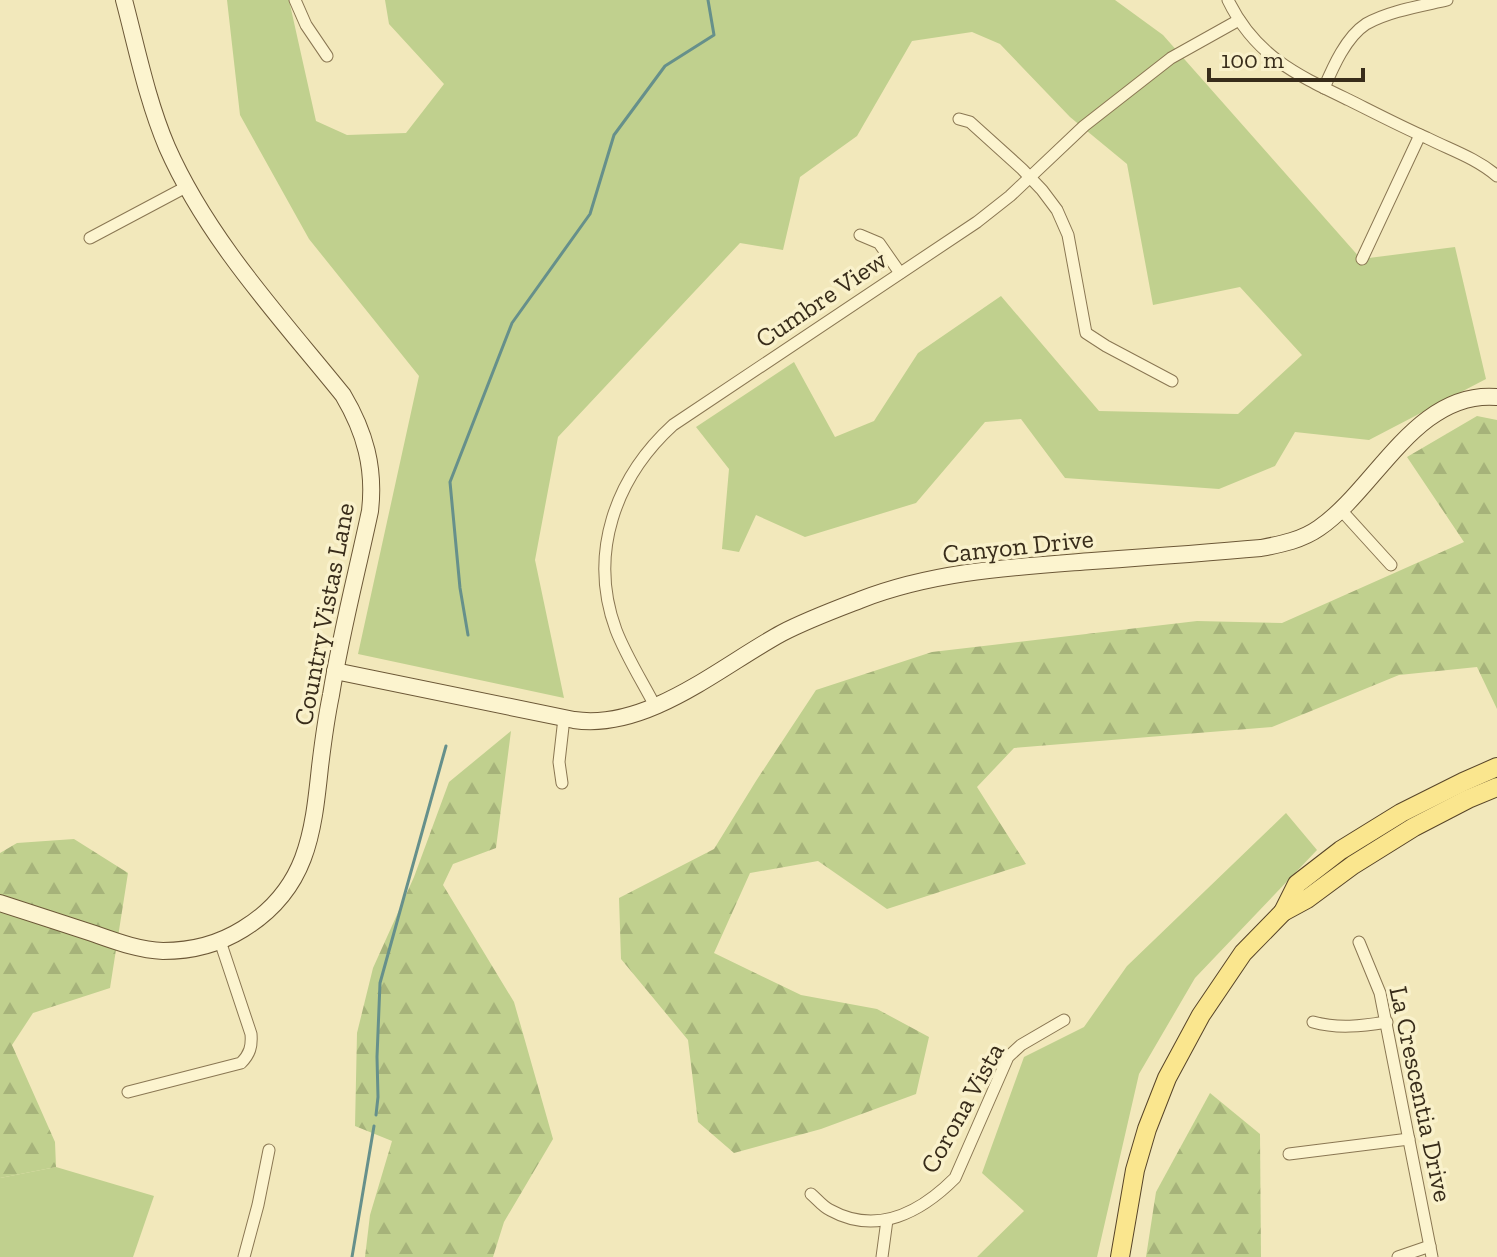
<svg xmlns="http://www.w3.org/2000/svg" width="1497" height="1257" font-family="'Zilla Slab',serif">
	<defs>
		<pattern id="forest-firs" width="22" height="20" patternUnits="userSpaceOnUse" patternTransform="scale(2)"><rect width="22" height="20" fill="#c0d08e"/><path d="M5 1l3.5 6h-7zM16 11l3.5 6h-7z" fill="#a6b37a"/></pattern>
	</defs>
	<rect width="100%" height="100%" fill="#f2e8bb"/>
	<g fill="#c0d08e">
		<polygon points="227,0 289,0 316,121 347,135 406,133 444,84 389,24 385,0 1115,0 1163,35 1361,259 1455,247 1486,379 1369,440 1295,432 1275,466 1219,489 1065,478 1021,419 985,422 916,503 805,537 756,515 739,552 722,549 729,469 696,427 794,362 835,437 874,421 918,353 1001,296 1099,411 1238,414 1302,355 1240,287 1153,305 1127,164 1070,117 1000,44 972,32 912,41 857,136 800,177 783,250 740,243 558,437 535,560 564,698 358,654 419,376 309,239 240,115"/>
		<polygon points="1286,813 1317,850 1195,978 1139,1074 1097,1257 977,1257 1024,1211 982,1173 1024,1057 1084,1027 1127,966"/>
		<polygon points="56,1167 154,1196 133,1257 0,1257 0,1178"/>
	</g>
	<g fill="url(#forest-firs)">
		<polygon points="1477,416 1497,420 1497,709 1477,667 1399,675 1272,727 1014,748 977,787 1026,864 887,909 818,861 750,873 714,953 801,995 877,1009 929,1037 916,1094 821,1129 734,1153 698,1122 688,1040 621,959 619,898 714,849 756,781 816,690 932,652 1197,621 1282,623 1464,542 1407,457"/>
		<polygon points="511,731 496,848 453,864 443,885 514,1002 553,1139 504,1222 493,1257 365,1257 370,1215 392,1141 355,1126 357,1033 373,968 414,877 449,782"/>
		<polygon points="74,839 128,873 110,988 33,1013 12,1045 55,1142 56,1167 0,1178 0,853 17,843"/>
		<polygon points="1210,1093 1260,1134 1261,1257 1146,1257 1156,1192"/>
	</g>
	<g fill="none" stroke-linecap="round" stroke-linejoin="round">
		<g stroke="#66908b" stroke-width="3">
			<polyline points="468,635 460,588 450,482 512,323 590,214 614,135 665,66 714,35 708,0"/>
			<polyline points="376,1115 378,1097 377,1057 380,983 446,746"/>
			<polyline points="352,1257 374,1126"/>
		</g>
		<g stroke="#8a7753" stroke-width="13">
			<g id="street">
				<polyline points="295,0 306,25 327,56"/>
				<path d="M1228,0C1255,56 1297,75 1349,100C1375,113 1400,126 1427,138C1451,150 1476,158 1497,176"/>
				<path d="M1324,88C1333,67 1346,37 1366,24C1389,11 1421,6 1447,0"/>
				<polyline points="959,119 970,122 1022,169 1042,190 1057,210 1068,235 1086,333 1106,346 1172,381"/>
				<polyline points="860,235 879,243 900,273"/>
				<polyline points="90,238 186,187"/>
				<polyline points="1362,259 1420,135"/>
				<polyline points="1341,510 1391,565"/>
				<path d="M655,706C642,681 626,656 616,630C588,554 615,478 673,425L977,222L1010,196L1084,126L1171,58L1239,20"/>
				<polyline points="562,783 559,762 564,718"/>
				<polyline points="1359,942 1380,993 1432,1257"/>
				<path d="M1313,1022C1338,1029 1362,1026 1387,1022"/>
				<path d="M128,1092L241,1063C250,1054 252,1046 251,1034L220,941"/>
				<polyline points="1289,1154 1409,1139"/>
				<path d="M811,1194C817,1199 823,1207 830,1210C877,1236 921,1212 955,1178L1008,1057L1021,1045L1064,1020"/>
				<polyline points="244,1257 258,1205 269,1150"/>
				<polyline points="882,1257 887,1220"/>
				<polyline points="1398,1257 1430,1246"/>
			</g>
		</g>
		<g stroke="#6c5837" stroke-width="18">
			<g id="secondary">
				<path d="M335,671L574,720C647,731 721,666 782,633C807,620 834,610 860,600C934,571 1014,567 1092,561C1149,557 1205,553 1261,548C1282,544 1302,540 1319,528C1376,489 1416,390 1497,397"/>
				<path d="M0,903C31,913 61,923 92,933C115,941 138,950 163,951C191,951 219,944 243,929C307,890 313,834 320,767C323,742 326,719 331,695C341,633 357,572 370,511C375,468 365,432 343,395C280,317 208,240 167,147C147,100 137,49 124,0"/>
			</g>
		</g>
		<g stroke="#574428" stroke-width="20">
			<g id="primary">
				<polyline points="1283,912 1297,884 1341,850 1401,813 1463,782 1497,767"/>
				<polyline points="1120,1257 1135,1170 1147,1129 1167,1078 1201,1015 1243,953 1283,912 1307,899 1353,865 1414,827 1468,799 1497,787"/>
			</g>
		</g>
		<use href="#street" stroke="#fcf4cf" stroke-width="11"/>
		<use href="#secondary" stroke="#fcf4cf" stroke-width="16"/>
		<use href="#primary" stroke="#fae68e" stroke-width="18"/>
	</g>
	<g text-anchor="middle" stroke-width="7" stroke-linejoin="round" paint-order="stroke">
		<g font-size="26" fill="#382c1a" stroke="#f9f1cb">
			<text transform="translate(821 299) rotate(-34)" y="9">Cumbre View</text>
			<text transform="translate(1018 546) rotate(-6)" y="9">Canyon Drive</text>
			<text transform="translate(324 614) rotate(-79)" y="9">Country Vistas Lane</text>
			<text transform="translate(1421 1094) rotate(78)" y="9">La Crescentia Drive</text>
			<text transform="translate(962 1108) rotate(-61)" y="9">Corona Vista</text>
		</g>
	</g>
	<path d="M1209 68v12h154v-12" fill="none" stroke="#382c1a" stroke-width="4"/>
	<text x="1221" y="68" font-size="24" fill="#382c1a" stroke="#f9f1cb" stroke-width="6" paint-order="stroke">100 m</text>
</svg>
